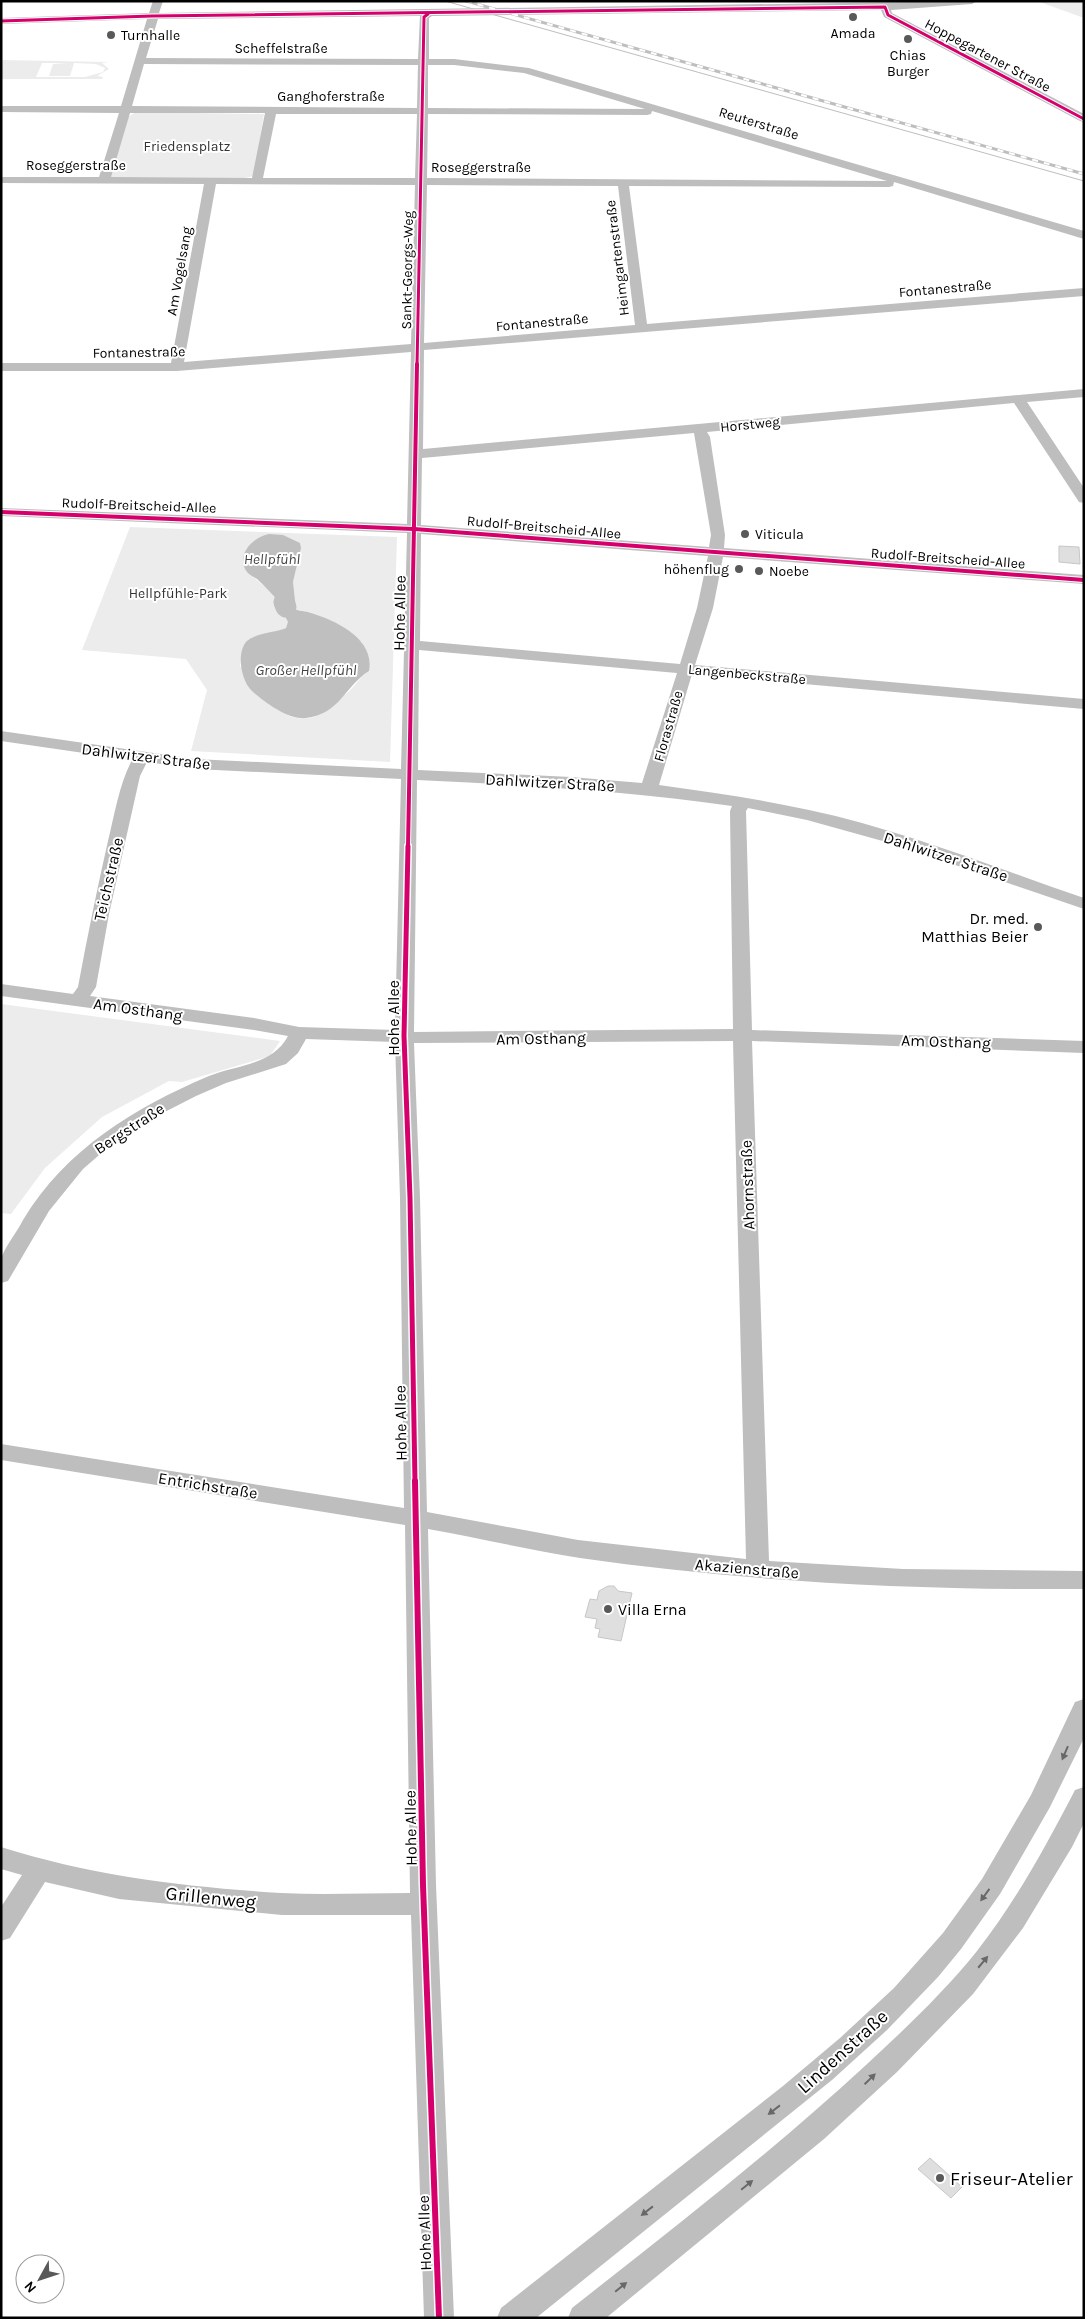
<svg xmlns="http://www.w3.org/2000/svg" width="1085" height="2319" font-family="Karla,sans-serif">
	<rect width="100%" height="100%" fill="#fff"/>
	<g fill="#ececec" fill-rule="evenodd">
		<polygon points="1037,1 1084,1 1084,18"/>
		<path d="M1,60L109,62L102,63L109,69L97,76L103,77L102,79H1ZM42,63H67L53,64L49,76H70L74,63L96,64L105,68L103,72L85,77H36Z"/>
		<polygon points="136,112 264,114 254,176 240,179 109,178 128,117"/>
		<path d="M130,527L397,537L390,762L191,751L207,690L186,659L82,650ZM296,569L293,582L279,602L268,589L247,572ZM295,610L309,612L362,642L369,671C358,678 356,686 347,693C339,699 331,708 323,713C285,734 260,691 240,666C247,626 255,641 286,628Z"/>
		<polygon points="1,1004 280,1041 270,1056 182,1082 169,1081 102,1117 45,1168 11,1214 1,1213"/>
	</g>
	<g fill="#bfbfbf">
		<path d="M269,534L283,535L300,543L301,548L293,582L295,601L279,602C272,594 265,586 257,579C254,577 249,575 247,572C235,555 253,537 269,534Z"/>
		<path d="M290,606C296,612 303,610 311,613C337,621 375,639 369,671C344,687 340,714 306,718C290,721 264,702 252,691C242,682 237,658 244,645C250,633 275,633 286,628L288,622L281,608Z"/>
	</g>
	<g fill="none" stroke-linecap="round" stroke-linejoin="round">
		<polyline stroke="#bfbfbf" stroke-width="21" points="284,602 286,607"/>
	</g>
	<g fill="#dfdfdf" stroke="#c7c7c7">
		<polygon points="1059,546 1079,547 1080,564 1059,562"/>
		<polygon points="608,1586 614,1586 618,1591 632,1593 621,1641 598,1637 600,1629 595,1628 597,1619 585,1617 590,1599 597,1600 599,1591"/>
		<polygon points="930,2158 962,2187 951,2198 918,2169"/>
	</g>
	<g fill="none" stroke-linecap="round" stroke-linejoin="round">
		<g fill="#bebebe" fill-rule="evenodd">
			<path d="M153,1H163L159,13L977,1L972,4L891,10L892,13L1084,114V122L1080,121L884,17L881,10L432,16L429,18V59H454L529,68L1084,231V239L894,182L893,186L889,187L629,186L647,324L1084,288V296L424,350L423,449L1084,389V397L1027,402L1084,488V503L1079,502L1014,403L707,432L710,437L725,535L724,548L1084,575V584L723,557L713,608L695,665L1084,699V709L692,674L659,785C709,792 759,799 809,810C903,830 993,867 1084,898V909L897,845L807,820L748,808L746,811L752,1030L1084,1041V1053L752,1041L769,1561L903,1569L1084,1571V1589C915,1590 747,1582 580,1558C529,1550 479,1538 428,1529L436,1885L454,2318H424L411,1915H282L119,1899L45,1882L10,1938L1,1941V1907L22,1875L1,1869V1847C92,1876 186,1887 281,1893C324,1895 367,1893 410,1893L405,1525L1,1460V1444L404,1508L400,1198L395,1042L306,1039L298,1053L286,1064L226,1083L196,1096L149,1120L98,1156L83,1169L49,1211L8,1281L1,1283C1,1275 0,1264 2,1256C7,1244 17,1232 23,1220C66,1149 134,1108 209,1076C237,1065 273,1065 288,1036L254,1030L1,996V984L73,994L78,987C87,938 97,889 108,841C115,813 119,785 132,760L1,741V731L195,759L401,769L407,533L1,516V508L407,524L411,352L177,371H1V363H171L204,184L1,183V177H99L119,113L1,112V106H121L147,19L1,24V18L149,13ZM420,16L418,59L146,58L158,19ZM144,64L418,65L417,108L132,106ZM428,65H454L524,73L645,109L428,108ZM652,111L887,181L427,178L428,114L647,115L651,114ZM130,113H265L252,178L111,177ZM276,114H417L415,178H263ZM216,184L415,185L411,344L184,362ZM427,185L618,186L635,325L424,343ZM694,433L711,535L709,547L421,525L422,458ZM421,534L708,556L697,608L680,664L420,641ZM419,650L677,673L642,783L571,777L418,770ZM147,762L195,769L401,779L395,1030L299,1027L254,1018L90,996L96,987L109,914L140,776ZM417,780C523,785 627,791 732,806L730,811L733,1029L414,1032ZM733,1041L746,1559L578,1540L427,1512L420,1198L414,1043Z"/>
			<polygon points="1084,1699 1084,1738 1050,1807 1000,1894 961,1949 938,1977 887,2030 832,2080 536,2318 497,2318 501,2308 783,2086 840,2038 894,1988 943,1933 982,1879 1031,1795 1075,1702"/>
			<path d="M1084,1787V1823L1072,1847L1023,1928L973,1994L897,2072L824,2139L606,2318H568L572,2308C672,2229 773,2151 866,2065C905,2029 944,1992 977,1951C1016,1901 1046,1846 1075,1790Z"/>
		</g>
		<polyline stroke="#bebebe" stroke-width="1" points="445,1 1084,181"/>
		<g stroke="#bebebe" stroke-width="3">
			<polyline id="rail" points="466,1 1084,174"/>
		</g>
		<use href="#rail" stroke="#fff" stroke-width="2" stroke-dasharray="6" stroke-linecap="butt"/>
		<g stroke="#fff" stroke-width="5">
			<g id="cycleway-far3">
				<polyline points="1,21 152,16 885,7 888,15 1084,119"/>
				<polyline points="417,366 424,17 428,14"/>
			</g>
		</g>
		<g stroke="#fff" stroke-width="6">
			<g id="cycleway-far2">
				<polyline points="1,512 414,529 1084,580"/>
				<polyline points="408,847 417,364"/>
			</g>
		</g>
		<g stroke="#fff" stroke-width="8">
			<polyline id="cycleway-far1" points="408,846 404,1036 410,1198 415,1482"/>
		</g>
		<g stroke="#fff" stroke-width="9">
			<polyline id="cycleway" points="415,1481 423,1885 439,2318"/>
		</g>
		<use href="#cycleway-far3" stroke="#d6006c" stroke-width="3"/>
		<use href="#cycleway-far2" stroke="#d6006c" stroke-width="4"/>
		<use href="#cycleway-far1" stroke="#d6006c" stroke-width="5"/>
		<use href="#cycleway" stroke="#d6006c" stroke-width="6"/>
	</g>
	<defs><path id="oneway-solid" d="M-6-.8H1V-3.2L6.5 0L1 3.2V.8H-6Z" transform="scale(1.25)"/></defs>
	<g fill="#686868">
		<use href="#oneway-solid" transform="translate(1065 1753) rotate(113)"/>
		<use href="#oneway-solid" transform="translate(985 1895) rotate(126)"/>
		<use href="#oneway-solid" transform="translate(983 1962) rotate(-50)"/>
		<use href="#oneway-solid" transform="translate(870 2079) rotate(-44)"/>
		<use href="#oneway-solid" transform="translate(774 2110) rotate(142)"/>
		<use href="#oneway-solid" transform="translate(747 2185) rotate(-39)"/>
		<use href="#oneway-solid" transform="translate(647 2211) rotate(142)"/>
		<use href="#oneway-solid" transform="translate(621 2287) rotate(-39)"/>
	</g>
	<g fill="#595959" stroke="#fff" stroke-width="2">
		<circle cx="853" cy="17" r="5"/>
		<circle cx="111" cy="35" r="5"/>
		<circle cx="908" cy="39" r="5"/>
		<circle cx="745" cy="534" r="5"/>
		<circle cx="739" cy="569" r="5"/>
		<circle cx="759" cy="571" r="5"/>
		<circle cx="1038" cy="927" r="5"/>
		<circle cx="608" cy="1609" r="5"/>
		<circle cx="940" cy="2178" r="5"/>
	</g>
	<g text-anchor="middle" stroke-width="4" stroke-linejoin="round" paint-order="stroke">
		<g font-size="14" fill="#000" stroke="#fff" text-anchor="start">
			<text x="853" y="38" text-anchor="middle">Amada</text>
			<text x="121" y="40">Turnhalle</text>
			<text x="908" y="60" text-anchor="middle">Chias<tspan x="908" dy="16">Burger</tspan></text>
			<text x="755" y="539">Viticula</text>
			<text x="729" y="574" text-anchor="end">höhenflug</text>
			<text x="769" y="576">Noebe</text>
		</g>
		<g font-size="14" fill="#000" stroke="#fff">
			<text x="281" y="53">Scheffelstraße</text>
			<text transform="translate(988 55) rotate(28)" y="5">Hoppegartener Straße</text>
			<text x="331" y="101">Ganghoferstraße</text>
			<text transform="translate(759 123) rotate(17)" y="5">Reuterstraße</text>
			<text x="76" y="170">Roseggerstraße</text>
			<text x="481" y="172">Roseggerstraße</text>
			<text transform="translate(617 258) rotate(-97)" y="5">Heimgartenstraße</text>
			<text transform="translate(407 270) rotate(-89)" y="5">Sankt-Georgs-Weg</text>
			<text transform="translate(179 271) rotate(-80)" y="5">Am Vogelsang</text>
			<text transform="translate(945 288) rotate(-5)" y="5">Fontanestraße</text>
			<text transform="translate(542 322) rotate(-5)" y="5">Fontanestraße</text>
			<text transform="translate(139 352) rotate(-1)" y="5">Fontanestraße</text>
			<text transform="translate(750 424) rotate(-6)" y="5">Horstweg</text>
			<text transform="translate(139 505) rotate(2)" y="5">Rudolf-Breitscheid-Allee</text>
			<text transform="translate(544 527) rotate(5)" y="5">Rudolf-Breitscheid-Allee</text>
			<text transform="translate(948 558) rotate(4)" y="5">Rudolf-Breitscheid-Allee</text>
			<text transform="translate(747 674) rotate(5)" y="5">Langenbeckstraße</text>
			<text transform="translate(668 726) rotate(-74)" y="5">Florastraße</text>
		</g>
		<g font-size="14" fill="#333" stroke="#fff">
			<text x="187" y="151">Friedensplatz</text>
			<text x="178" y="598">Hellpfühle-Park</text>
		</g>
		<g font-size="15" font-style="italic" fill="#444" stroke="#fff">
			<text x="272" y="564">Hellpfühl</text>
			<text x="306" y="675">Großer Hellpfühl</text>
		</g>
		<g font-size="16" fill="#000" stroke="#fff">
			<text transform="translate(399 613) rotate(-89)" y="6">Hohe Allee</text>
			<text transform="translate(146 756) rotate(7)" y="6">Dahlwitzer Straße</text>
			<text transform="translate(550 782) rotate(3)" y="6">Dahlwitzer Straße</text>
			<text transform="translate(946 856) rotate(18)" y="6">Dahlwitzer Straße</text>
			<text transform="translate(108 879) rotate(-77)" y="6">Teichstraße</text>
			<text transform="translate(138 1009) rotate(8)" y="6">Am Osthang</text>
			<text transform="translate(393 1018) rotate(-90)" y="6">Hohe Allee</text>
			<text transform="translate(541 1038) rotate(-1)" y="6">Am Osthang</text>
			<text transform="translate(946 1041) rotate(2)" y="6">Am Osthang</text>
			<text transform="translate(129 1128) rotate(-33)" y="6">Bergstraße</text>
			<text transform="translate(747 1185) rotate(-92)" y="6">Ahornstraße</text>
			<text transform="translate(400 1423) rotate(-91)" y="6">Hohe Allee</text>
			<text transform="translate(208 1485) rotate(9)" y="6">Entrichstraße</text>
			<text transform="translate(747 1568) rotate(5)" y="6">Akazienstraße</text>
			<text transform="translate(410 1828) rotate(-91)" y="6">Hohe Allee</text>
			<text transform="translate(424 2233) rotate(-92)" y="6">Hohe Allee</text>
		</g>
		<g font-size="16" fill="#000" stroke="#fff" text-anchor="end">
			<text x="1028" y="924">Dr. med.<tspan x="1028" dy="18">Matthias Beier</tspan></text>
			<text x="618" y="1615" text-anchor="start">Villa Erna</text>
		</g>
		<g font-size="19" fill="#000" stroke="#fff">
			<text transform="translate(211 1897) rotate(6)" y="7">Grillenweg</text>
			<text transform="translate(842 2051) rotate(-42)" y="7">Lindenstraße</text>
		</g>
		<g font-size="19" fill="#000" stroke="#fff" text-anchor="start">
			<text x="950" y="2185">Friseur-Atelier</text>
		</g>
	</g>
	<rect width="1085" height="2319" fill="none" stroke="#000000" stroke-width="5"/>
	<g transform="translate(40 2279) rotate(230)"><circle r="24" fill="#ffffff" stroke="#999999"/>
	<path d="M0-4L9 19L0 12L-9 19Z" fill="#595959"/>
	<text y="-8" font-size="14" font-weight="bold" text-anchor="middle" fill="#000000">N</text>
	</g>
</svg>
